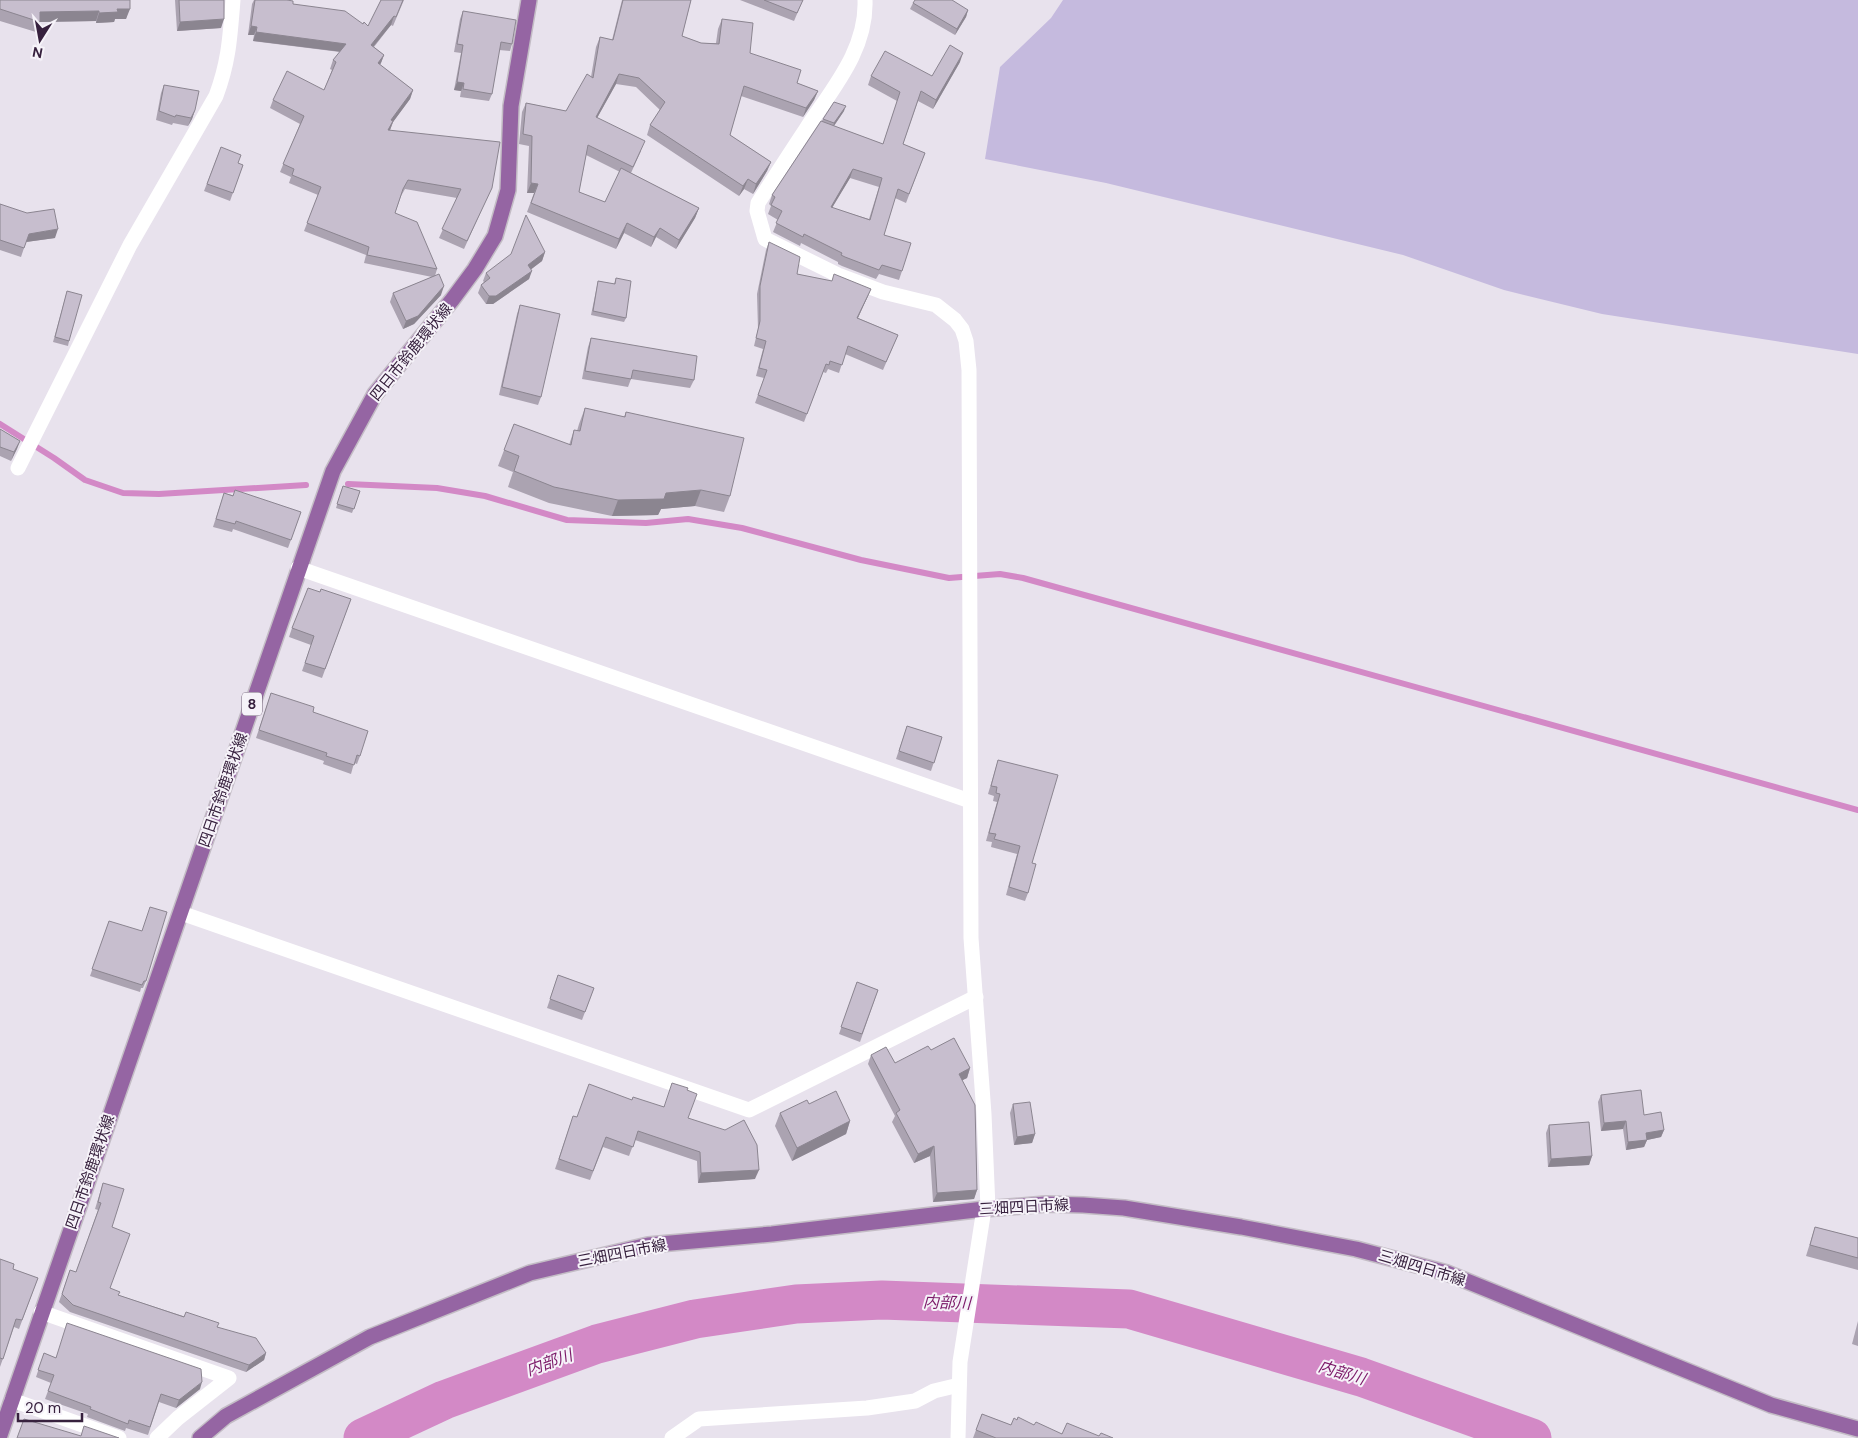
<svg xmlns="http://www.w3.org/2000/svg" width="1858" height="1438" font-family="'DM Sans','Noto Sans JP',sans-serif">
	<rect width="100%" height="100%" fill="#e8e2ed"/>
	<polygon fill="#c5bade" points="1063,0 1858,0 1858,354 1602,314 1504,290 1403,255 1106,183 985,159 1000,67 1051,18"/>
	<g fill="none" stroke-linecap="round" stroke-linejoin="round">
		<g stroke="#d389c6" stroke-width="6">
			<polyline points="0,424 54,458 85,480 123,493 159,494 306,485"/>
			<polyline points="348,484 437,488 485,496 567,520 646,523 688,519 742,528 861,560 949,578 1000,574 1023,578 1858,810"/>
		</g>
		<polyline stroke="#d389c6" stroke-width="39" points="363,1438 444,1400 597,1344 695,1319 796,1304 882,1300 1129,1309 1361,1377 1532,1438"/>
		<g stroke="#c3bcc5" stroke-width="18">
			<g id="major">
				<polyline points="0,1435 333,471 375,394 452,300 475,269 495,236 508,190 511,106 529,0"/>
				<polyline points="200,1438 226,1416 370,1337 530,1273 648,1245 772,1234 984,1209 1046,1204 1083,1205 1124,1208 1241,1227 1356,1249 1447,1273 1771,1405 1858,1429"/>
			</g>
		</g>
		<g stroke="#fff" stroke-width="15">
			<path d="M865,0C867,50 832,89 806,129C790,153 774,178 758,203L757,211L765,239L838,275L883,292L936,305L955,320L962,329L966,341L969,370L971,938L984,1114L988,1208"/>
			<path d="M18,468L130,245L216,96C229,61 230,37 233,0"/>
			<polyline points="298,568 970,801"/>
			<polyline points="181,913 749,1110 976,997"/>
			<polyline points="41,1312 229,1378 178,1418 157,1438"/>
			<polyline points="12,1400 119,1438"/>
			<polyline points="672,1438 699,1419 867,1408 915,1401 934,1391 959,1385"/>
			<polyline points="958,1438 960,1362 984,1209"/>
		</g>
		<use href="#major" stroke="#9565a3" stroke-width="15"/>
	</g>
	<g fill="#aba3b1" fill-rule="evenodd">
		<polygon points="0,0 130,0 126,19 115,19 114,22 96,23 96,21 40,22 36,32 0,21"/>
		<polygon points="175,0 224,0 221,28 177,31"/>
		<polygon points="254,0 287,0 293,4 368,26 381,0 404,0 393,26 391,25 374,47 384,55 380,65 413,90 410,99 393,122 390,130 492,188 488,196 464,249 439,238 457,198 405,189 401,196 395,213 437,269 435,276 441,295 414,324 403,329 390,302 393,293 432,277 364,263 366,255 304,231 318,195 289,183 291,177 280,172 300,124 270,108 273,100 324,90 332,70 330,69 333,60 340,52 253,41 254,35 248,35 252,4"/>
		<path d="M622,0H691L682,36L701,43H716L718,29L722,19L750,53L797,83L818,91L814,100L803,117L741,96L730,135L771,162L767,171L753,194L744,189L739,196L647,135L650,125L660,110L636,87L616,84L597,118L641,151L631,173L699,208L695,218L676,249L656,237L651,247L624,233L616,249L527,212L534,193H527L529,146L519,144L522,112L526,103L566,111L591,77L596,47L600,37L612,40ZM586,155L620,172L605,202L579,192Z"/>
		<polygon points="740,0 803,0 794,21"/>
		<polygon points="913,3 968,10 966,17 955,35 910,9"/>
		<polygon points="463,11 512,44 510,51 499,50 492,94 489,101 460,97 461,91 454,90 461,53 454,52 460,19"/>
		<path d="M960,62L933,109L918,101L903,144L925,153L906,203L895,198L884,235L902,271L899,280L879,274L876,279L842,266L838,264V262L801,243L800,246L773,232L778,220L768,214L771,206L769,204L772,195L823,119L844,111L834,126L883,144L897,101L868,85L871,76H932ZM850,178L879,187L869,219L832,208Z"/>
		<polygon points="164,85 195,110 192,119 188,126 173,123 172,125 156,120 161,93"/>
		<polygon points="221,147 238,163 243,165 230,201 204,191"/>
		<polygon points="0,204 55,238 26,242 21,257 0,250"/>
		<polygon points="769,242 797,274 871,289 858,318 898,335 883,370 845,354 839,373 828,369 826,373 823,372 804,422 755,403 764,378 756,376 763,349 754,346 758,329 757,294 766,250"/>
		<polygon points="545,252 542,261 531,269 529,279 493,304 486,304 478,293 481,285 484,282 483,281 486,273"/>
		<polygon points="616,278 626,318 624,322 591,315 598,281 614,284"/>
		<polygon points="67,291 69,341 68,346 53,342"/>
		<polygon points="520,305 541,397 538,405 499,395 517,314"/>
		<polygon points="591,338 694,380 690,388 631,379 628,387 582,379 588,347"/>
		<polygon points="585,408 624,417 626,412 730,496 724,512 695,506 661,509 658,515 612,516 549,503 508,487 513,472 498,466 514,424 569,445 574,430 577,431 579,424"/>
		<polygon points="0,429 20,441 11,461 0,456"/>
		<polygon points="343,486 360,491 352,513 336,508"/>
		<polygon points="224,493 301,512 288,548 233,529 232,532 213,527"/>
		<polygon points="320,592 351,599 322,678 302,671 311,645 289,637 292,628"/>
		<polygon points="271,693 313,712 360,756 357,764 354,763 351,774 323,764 324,761 256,738"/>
		<polygon points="907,726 942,737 931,771 896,759"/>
		<polygon points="998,760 1032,863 1028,893 1025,901 1006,895 1017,854 991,847 992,842 986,841 997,802 993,801 994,796 988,794"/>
		<polygon points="109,921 146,981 143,988 141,988 140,992 90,976"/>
		<polygon points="558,975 594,988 582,1020 547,1008"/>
		<polygon points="857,982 878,990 860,1042 839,1034"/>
		<polygon points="931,1050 970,1068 967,1078 962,1080 977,1190 974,1199 933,1202 930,1156 914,1163 892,1122 895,1116 868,1064 871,1055 895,1063"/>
		<polygon points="687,1090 688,1118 755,1179 698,1183 697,1161 635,1140 629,1156 603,1147 590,1180 555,1169 570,1125 577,1117 632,1100 663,1107"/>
		<polygon points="1601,1095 1644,1115 1664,1130 1661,1137 1647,1140 1644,1147 1626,1150 1623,1129 1601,1131 1598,1102"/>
		<polygon points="809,1104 850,1121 846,1134 792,1161 775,1126 780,1113"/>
		<polygon points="1013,1104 1035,1134 1032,1143 1014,1145 1010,1113"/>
		<polygon points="1549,1125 1592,1156 1589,1165 1548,1167 1546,1133"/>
		<polygon points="103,1183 112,1227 110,1288 118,1295 217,1327 266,1353 264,1360 246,1372 70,1312 59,1302 70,1270 76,1272 98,1210 95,1209"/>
		<polygon points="1815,1227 1858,1238 1858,1270 1806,1256"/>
		<polygon points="0,1259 13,1269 38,1278 19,1329 14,1327 0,1367"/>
		<polygon points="1858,1321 1858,1346 1852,1344"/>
		<polygon points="44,1353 56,1358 200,1389 176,1408 159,1402 148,1435 126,1428 125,1431 87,1417 88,1414 45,1399 51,1383 36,1377"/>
		<polygon points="982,1414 1011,1425 1017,1420 1034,1425 1062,1434 1099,1436 1113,1438 973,1438"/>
	</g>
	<g fill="#8b8590">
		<polygon points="117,9 130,9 126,19 115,19 114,22 96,23 99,13"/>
		<polygon points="968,10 966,17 955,35 957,29"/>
		<polygon points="99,11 96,21 40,22 40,12"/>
		<polygon points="394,16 391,25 368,53 371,45"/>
		<polygon points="224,19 221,28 177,31 180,22"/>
		<polygon points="251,26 257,27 254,35 248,35"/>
		<polygon points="256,32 346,44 343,52 253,41"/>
		<polygon points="963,53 960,62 933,109 936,100"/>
		<polygon points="384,55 381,63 375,72 378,63"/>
		<polygon points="619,74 616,84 592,127 596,117"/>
		<polygon points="457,82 464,83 461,91 454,90"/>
		<polygon points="413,90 410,99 393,122 390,130 385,139 391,120"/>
		<polygon points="818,91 814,100 803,117 806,108"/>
		<polygon points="846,106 844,111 833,127 834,123"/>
		<polygon points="195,110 192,119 188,126 191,118"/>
		<polygon points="771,162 767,171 753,194 756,184"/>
		<polygon points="853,169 850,178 827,216 831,207"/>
		<polygon points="748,179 744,189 739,196 743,186"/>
		<polygon points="531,183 538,184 534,193 527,193"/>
		<polygon points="699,208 695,218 676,249 679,240"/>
		<polygon points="627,223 624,233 616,249 619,239"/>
		<polygon points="660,228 656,237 651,247 654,237"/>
		<polygon points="58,229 55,238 26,242 29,234"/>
		<polygon points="545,252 542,261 525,274 528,265"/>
		<polygon points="532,271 529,279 493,304 486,304 489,296"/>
		<polygon points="444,286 441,295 414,324 403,329 406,321"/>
		<polygon points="871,289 868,296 854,326 857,318"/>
		<polygon points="20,441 17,449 11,461 14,452"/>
		<polygon points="701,490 695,506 661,509 658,515 612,516 618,500 666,493"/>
		<polygon points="970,1068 967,1078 955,1084 959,1074"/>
		<polygon points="850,1121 846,1134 792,1161 797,1148"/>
		<polygon points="1626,1121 1623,1129 1601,1131 1604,1123"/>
		<polygon points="1664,1130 1661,1137 1647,1140 1644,1147 1626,1150 1628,1142 1646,1133"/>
		<polygon points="1035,1134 1032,1143 1014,1145 1017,1137"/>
		<polygon points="934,1146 930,1156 914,1163 918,1154"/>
		<polygon points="1592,1156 1589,1165 1548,1167 1551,1159"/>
		<polygon points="759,1170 755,1179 698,1183 701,1173"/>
		<polygon points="977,1190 974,1199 933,1202 937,1193"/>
		<polygon points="266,1353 264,1360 246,1372 249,1365"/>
		<polygon points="202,1382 200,1389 176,1408 179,1400"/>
	</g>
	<g fill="#c7bece" stroke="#8b8590" fill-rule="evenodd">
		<polygon points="0,0 130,0 130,9 117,9 118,12 99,13 99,11 40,12 40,22 0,9"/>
		<polygon points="179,0 224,0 224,19 180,22"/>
		<polygon points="255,0 287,0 293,1 293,4 345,11 363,24 364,22 368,26 381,0 403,0 396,17 394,16 371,45 384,55 378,63 413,90 391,120 393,121 388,130 500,142 492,188 467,241 442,229 461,189 408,180 403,189 395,213 417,222 437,269 367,255 369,247 307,223 321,187 292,175 294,169 283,164 304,116 273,100 287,71 324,90 336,62 333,60 346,44 256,32 257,27 251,26"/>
		<polygon points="623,0 691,0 682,36 701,43 719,44 722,19 753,23 750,53 801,70 797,83 818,91 806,108 744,86 730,135 771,162 756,184 748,179 743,186 650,125 665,102 639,78 619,74 596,117 645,141 633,167 588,145 579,192 605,202 621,168 699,208 679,240 660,228 654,237 627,223 619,239 531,203 538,184 531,183 532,136 523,134 526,103 566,111 587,74 593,78 600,37 613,40"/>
		<polygon points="764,0 803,0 797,13"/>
		<polygon points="915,0 952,0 968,10 957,29 913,3"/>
		<polygon points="463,11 516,20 512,44 501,42 492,94 463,89 464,83 457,82 463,45 457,44"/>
		<path d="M950,45L963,53L936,100L921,91L903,144L925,153L909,194L898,189L884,235L911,243L902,271L882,265L879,270L845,257L841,255L842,253L804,234L803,237L776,223L782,211L771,205L775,197L772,195L821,121L883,144L900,92L871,76L885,51L932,76ZM853,169L882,178L870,220L831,207Z"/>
		<polygon points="164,85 199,91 195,110 191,118 176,115 175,117 159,111"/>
		<polygon points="834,102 846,106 834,123 823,119"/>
		<polygon points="221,147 241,155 238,163 243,165 233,193 207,184"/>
		<polygon points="0,204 27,213 54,209 58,229 29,234 24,248 0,240"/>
		<polygon points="526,215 545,252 528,265 532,271 496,296 489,296 481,285 490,278 486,273 511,254"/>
		<polygon points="769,242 800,257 797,274 832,281 834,274 871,289 857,318 898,335 886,362 848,346 842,365 830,361 829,365 826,364 807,414 758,395 767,370 759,368 766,341 756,338 760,321 760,286"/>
		<polygon points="439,274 444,286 418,316 406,321 393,293"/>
		<polygon points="616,278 631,281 626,318 593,311 598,281 615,284"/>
		<polygon points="67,291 82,295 69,341 55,337"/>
		<polygon points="520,305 560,314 541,397 502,387"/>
		<polygon points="591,338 697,356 694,380 633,370 631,379 585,371"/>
		<polygon points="585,408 625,417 626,412 744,438 730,496 701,490 666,493 664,499 618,500 554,487 514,471 519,456 504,450 514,424 571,445 574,430 580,431"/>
		<polygon points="0,429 20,441 14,452 0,447"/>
		<polygon points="343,486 360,491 354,509 337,504"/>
		<polygon points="235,490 301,512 291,540 236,521 235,524 216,519 224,493 233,496"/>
		<polygon points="308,588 320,592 321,589 351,599 325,669 305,663 314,636 292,628"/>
		<polygon points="271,693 314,707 313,712 368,731 360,756 357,755 354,765 326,756 327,753 259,730"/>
		<polygon points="907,726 942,737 934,763 899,751"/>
		<polygon points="998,760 1058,775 1032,863 1036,864 1028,893 1009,887 1020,846 994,839 996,834 989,833 1000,794 996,793 997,787 991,786"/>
		<polygon points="150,907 167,912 146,981 144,981 142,985 92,969 109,921 142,931"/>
		<polygon points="558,975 594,988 585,1012 550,999"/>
		<polygon points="857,982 878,990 862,1034 841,1027"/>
		<polygon points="954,1038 970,1068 959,1074 975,1105 977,1190 937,1193 934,1146 918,1154 896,1113 900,1110 871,1055 886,1047 895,1063 928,1046 931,1050"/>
		<polygon points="672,1083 688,1088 687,1090 697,1094 688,1118 725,1130 744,1120 757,1145 759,1170 701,1173 700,1152 638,1131 633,1147 606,1137 593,1171 559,1159 573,1116 577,1117 589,1084 632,1100 633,1097 664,1107"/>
		<polygon points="1641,1090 1644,1115 1661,1112 1664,1130 1646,1133 1647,1140 1628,1142 1626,1121 1604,1123 1601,1095"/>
		<polygon points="836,1091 850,1121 797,1148 780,1113 807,1100 809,1104"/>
		<polygon points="1030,1102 1035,1134 1017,1137 1013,1104"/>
		<polygon points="1589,1122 1592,1156 1551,1159 1549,1125"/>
		<polygon points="103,1183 124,1189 112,1227 130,1234 110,1288 120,1292 118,1295 184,1317 186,1312 219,1323 217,1327 256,1338 266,1353 249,1365 73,1305 62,1294 70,1270 76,1272 101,1203 98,1202"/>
		<polygon points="1815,1227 1858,1238 1858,1258 1810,1245"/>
		<polygon points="0,1259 14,1264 13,1269 38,1278 22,1320 16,1319 3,1359 0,1358"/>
		<polygon points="67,1323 201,1369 202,1382 179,1400 161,1394 150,1427 129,1420 128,1424 90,1409 91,1407 48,1391 54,1375 38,1370 44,1353 56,1358"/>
		<polygon points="982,1414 1011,1425 1014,1418 1017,1420 1018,1417 1034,1425 1036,1422 1062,1434 1067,1423 1099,1436 1101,1433 1113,1438 996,1438 976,1430"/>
		<polygon points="24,1419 81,1436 84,1426 119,1438 17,1438"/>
	</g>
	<g text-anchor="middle" stroke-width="4" stroke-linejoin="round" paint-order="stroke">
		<rect fill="#f6f3f9" stroke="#706076" stroke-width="1" x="242" y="692.5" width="20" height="23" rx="4"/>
		<g font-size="14" font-weight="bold" fill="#37213e">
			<text x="252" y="709">8</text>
		</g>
		<g font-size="15" fill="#37213e" stroke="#f6f3f9">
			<text transform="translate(411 352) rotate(-51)" y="5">四日市鈴鹿環状線</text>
			<text transform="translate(223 790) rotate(-71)" y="5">四日市鈴鹿環状線</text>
			<text transform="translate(90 1172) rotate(-71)" y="5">四日市鈴鹿環状線</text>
			<text transform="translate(1024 1207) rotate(-3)" y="5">三畑四日市線</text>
			<text transform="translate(622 1253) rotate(-11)" y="5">三畑四日市線</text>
			<text transform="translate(1422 1268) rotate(17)" y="5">三畑四日市線</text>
		</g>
		<g font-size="16" font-style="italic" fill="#7c1a69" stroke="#f6f3f9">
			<text transform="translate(947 1302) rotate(2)" y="6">内部川</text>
			<text transform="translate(549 1362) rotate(-20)" y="6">内部川</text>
			<text transform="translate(1342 1372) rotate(17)" y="6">内部川</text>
		</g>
	</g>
	<g transform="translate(40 40) rotate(191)" stroke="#f6f3f9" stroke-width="4" paint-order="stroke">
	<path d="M0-4L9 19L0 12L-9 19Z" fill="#37213e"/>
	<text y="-8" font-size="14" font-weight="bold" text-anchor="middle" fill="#37213e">N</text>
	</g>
	<path d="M18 1413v8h64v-8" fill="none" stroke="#37213e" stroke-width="2.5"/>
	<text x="25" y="1413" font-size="15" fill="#37213e" stroke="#f6f3f9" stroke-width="4" paint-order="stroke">20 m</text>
</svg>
